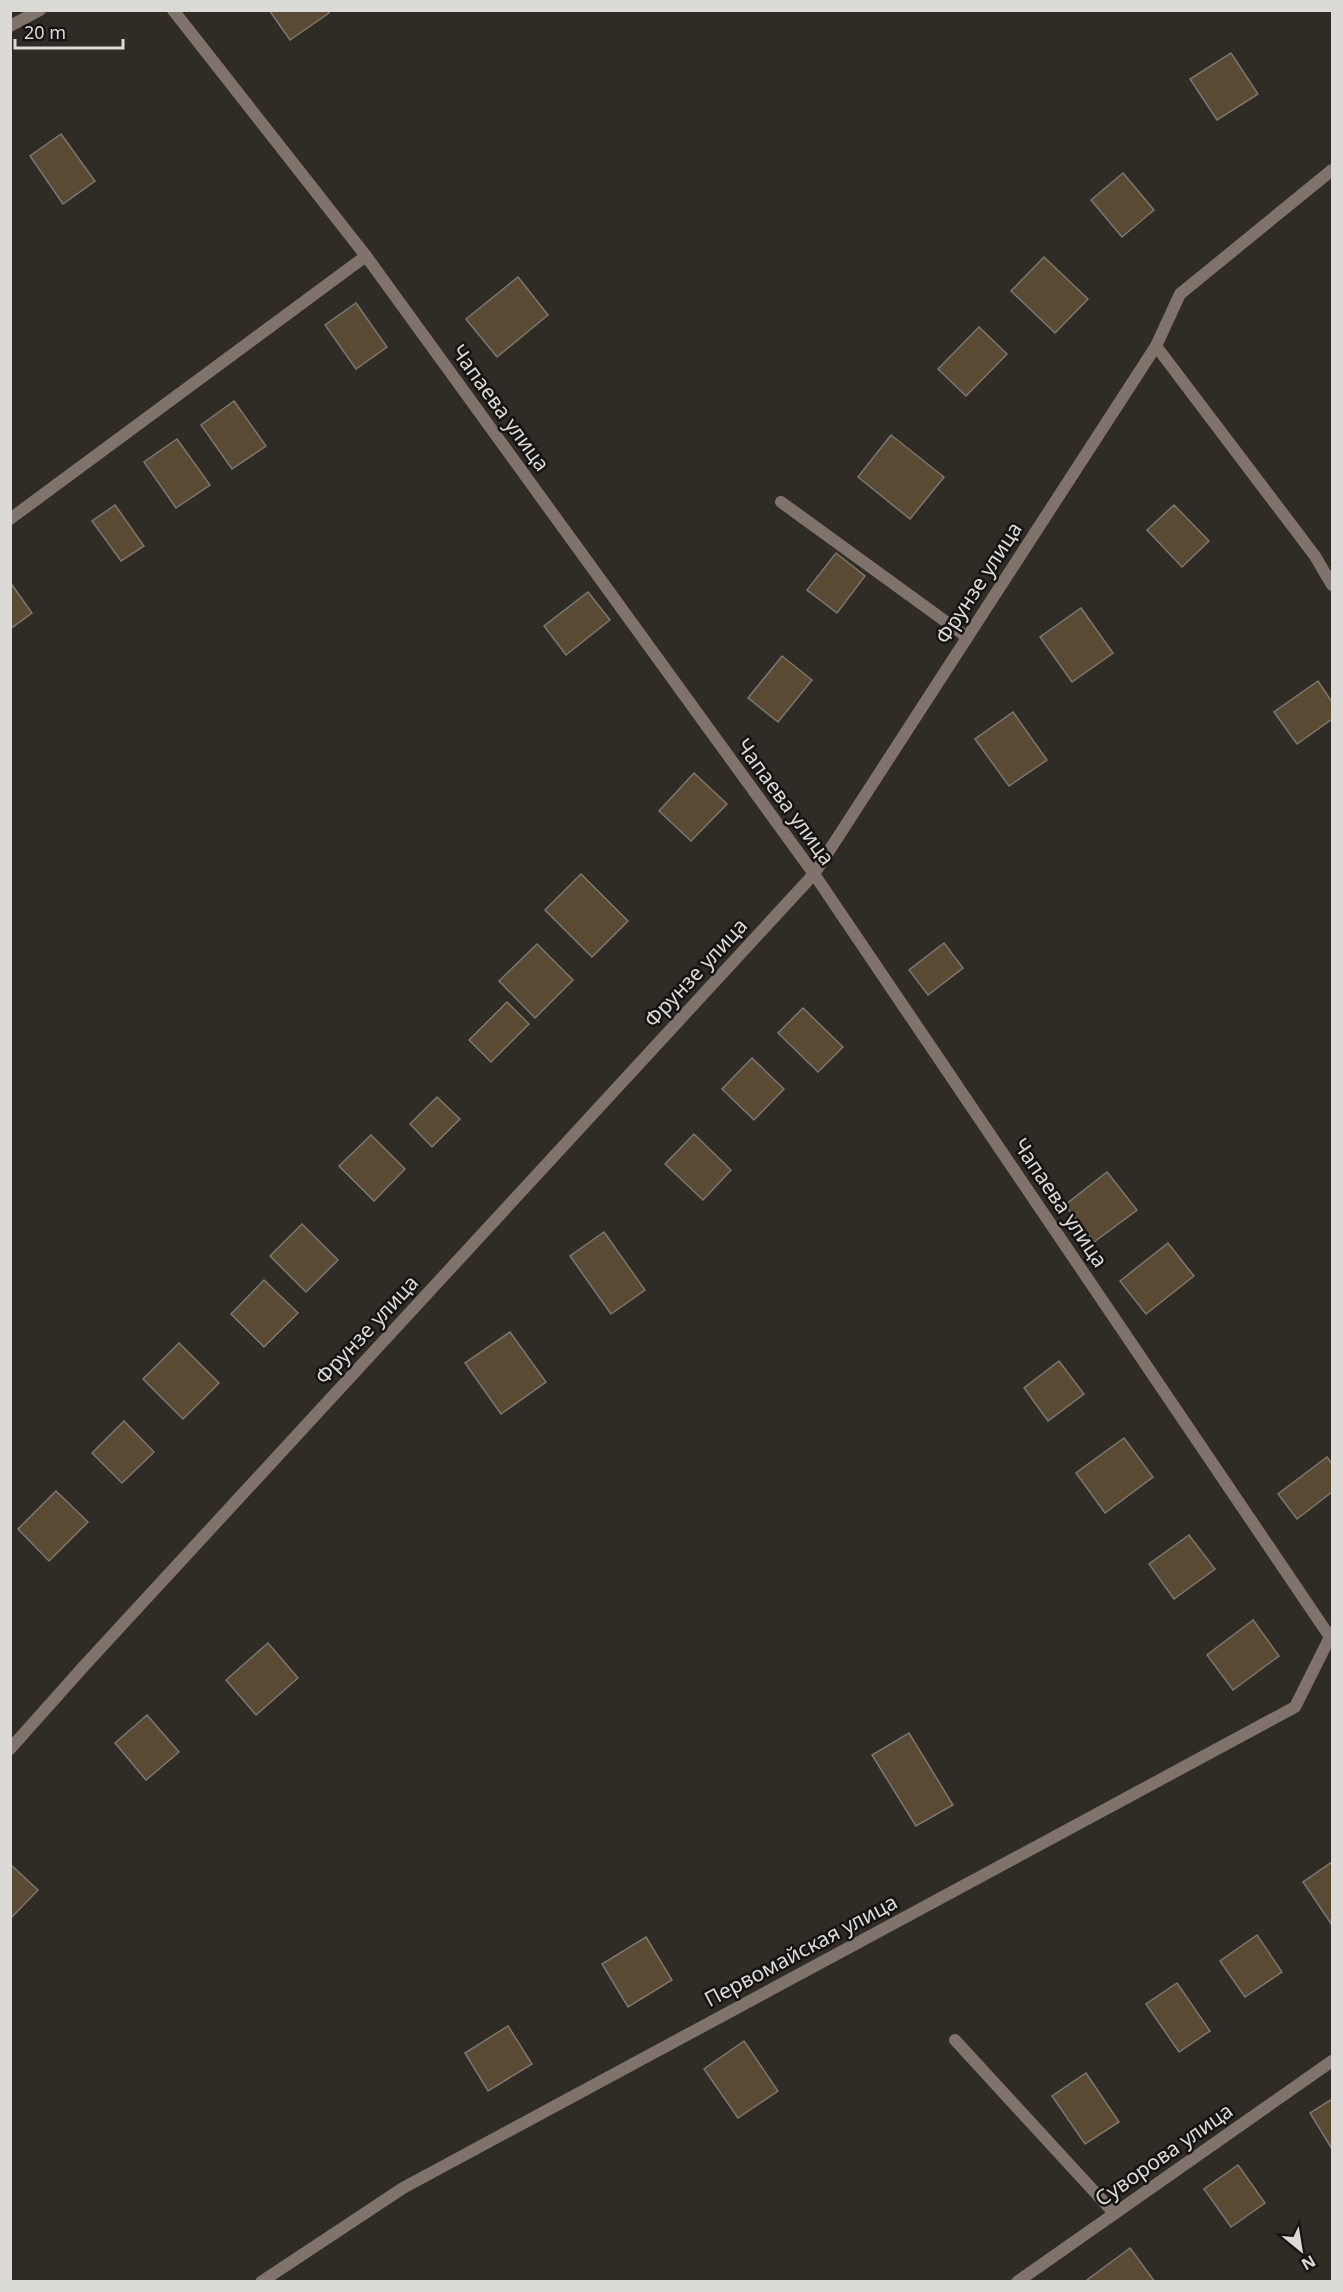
<svg xmlns="http://www.w3.org/2000/svg" width="1343" height="2292" font-family="'Noto Sans',sans-serif">
	<rect width="100%" height="100%" fill="#2f2c26"/>
	<g fill="#5a4933" stroke="#7c7770" stroke-width="1.5">
		<polygon points="269,10 328,10 329,13 290,40"/>
		<polygon points="1231,53 1258,94 1217,120 1190,79"/>
		<polygon points="61,134 95,181 63,204 30,156"/>
		<polygon points="1123,173 1154,210 1122,237 1091,200"/>
		<polygon points="1044,257 1088,299 1055,333 1011,291"/>
		<polygon points="518,277 548,315 497,357 466,319"/>
		<polygon points="356,303 387,347 356,369 325,325"/>
		<polygon points="979,327 1007,354 966,396 938,369"/>
		<polygon points="234,401 266,446 232,469 201,425"/>
		<polygon points="891,435 944,477 910,519 858,477"/>
		<polygon points="177,439 210,485 176,508 144,462"/>
		<polygon points="115,505 144,546 121,561 92,521"/>
		<polygon points="1174,505 1209,541 1182,567 1147,530"/>
		<polygon points="836,553 865,576 837,613 807,590"/>
		<polygon points="10,582 32,613 10,629"/>
		<polygon points="588,592 610,620 566,655 544,626"/>
		<polygon points="1081,608 1113,653 1072,682 1040,637"/>
		<polygon points="782,656 812,680 778,722 748,698"/>
		<polygon points="1318,681 1332,702 1332,719 1297,744 1274,712"/>
		<polygon points="1013,712 1047,760 1009,786 975,739"/>
		<polygon points="694,773 727,804 691,841 659,811"/>
		<polygon points="581,874 628,921 592,957 545,910"/>
		<polygon points="944,943 963,968 928,995 909,970"/>
		<polygon points="537,944 573,980 535,1018 499,981"/>
		<polygon points="507,1002 529,1024 491,1062 469,1040"/>
		<polygon points="803,1008 843,1047 818,1072 778,1033"/>
		<polygon points="752,1058 784,1089 754,1120 722,1089"/>
		<polygon points="437,1097 460,1119 432,1147 410,1124"/>
		<polygon points="694,1134 731,1170 703,1200 665,1164"/>
		<polygon points="371,1135 405,1169 374,1201 339,1166"/>
		<polygon points="1107,1172 1137,1210 1094,1242 1065,1205"/>
		<polygon points="302,1224 338,1260 306,1292 270,1256"/>
		<polygon points="604,1232 645,1290 611,1314 570,1256"/>
		<polygon points="1168,1243 1194,1276 1146,1314 1120,1281"/>
		<polygon points="264,1280 298,1313 264,1347 231,1314"/>
		<polygon points="510,1332 546,1382 501,1414 465,1363"/>
		<polygon points="179,1343 219,1383 183,1419 143,1379"/>
		<polygon points="1059,1361 1084,1394 1048,1421 1024,1388"/>
		<polygon points="124,1421 154,1452 122,1483 92,1453"/>
		<polygon points="1124,1438 1153,1477 1105,1513 1076,1473"/>
		<polygon points="1327,1457 1332,1464 1332,1492 1297,1519 1278,1494"/>
		<polygon points="56,1491 88,1522 49,1561 18,1529"/>
		<polygon points="1189,1535 1215,1569 1174,1599 1149,1564"/>
		<polygon points="1253,1620 1279,1656 1233,1690 1207,1655"/>
		<polygon points="268,1643 298,1678 256,1715 226,1680"/>
		<polygon points="147,1715 179,1752 146,1780 115,1743"/>
		<polygon points="909,1733 953,1805 916,1826 872,1755"/>
		<polygon points="1332,1862 1332,1925 1303,1882"/>
		<polygon points="10,1864 38,1890 10,1919"/>
		<polygon points="1257,1935 1282,1972 1245,1997 1220,1961"/>
		<polygon points="646,1937 672,1980 628,2007 602,1964"/>
		<polygon points="1177,1983 1210,2031 1179,2052 1146,2004"/>
		<polygon points="508,2026 532,2064 488,2091 465,2053"/>
		<polygon points="744,2041 778,2091 738,2118 704,2069"/>
		<polygon points="1086,2073 1119,2122 1085,2144 1052,2096"/>
		<polygon points="1332,2099 1332,2149 1310,2113"/>
		<polygon points="1238,2165 1265,2203 1231,2227 1204,2189"/>
		<polygon points="1130,2248 1155,2282 1088,2282 1087,2280"/>
	</g>
	<g fill="none" stroke-linecap="round" stroke-linejoin="round">
		<g stroke="#7f736c" stroke-width="12">
			<polyline points="781,502 967,637"/>
			<polyline points="955,2040 1114,2213"/>
		</g>
		<g stroke="#7f736c" stroke-width="12">
			<polyline points="173,10 366,256 814,874 1332,1640"/>
			<polyline points="10,26 40,10"/>
			<polyline points="1156,346 1315,556 1332,585"/>
			<polyline points="10,519 366,256"/>
			<polyline points="10,1749 84,1666 814,874 1156,346 1180,294 1332,170"/>
			<polyline points="261,2282 403,2188 1295,1707 1332,1633"/>
			<polyline points="1017,2282 1332,2061"/>
		</g>
	</g>
	<g text-anchor="middle" stroke-width="5" stroke-linejoin="round" paint-order="stroke">
		<g font-size="21" fill="#dcdad6" stroke="#161412">
			<text transform="translate(500 408) rotate(54)" y="7">Чапаева улица</text>
			<text transform="translate(979 583) rotate(-57)" y="7">Фрунзе улица</text>
			<text transform="translate(785 802) rotate(54)" y="7">Чапаева улица</text>
			<text transform="translate(696 973) rotate(-47)" y="7">Фрунзе улица</text>
			<text transform="translate(1060 1203) rotate(56)" y="7">Чапаева улица</text>
			<text transform="translate(367 1330) rotate(-47)" y="7">Фрунзе улица</text>
			<text transform="translate(801 1951) rotate(-28)" y="7">Первомайская улица</text>
			<text transform="translate(1164 2155) rotate(-35)" y="7">Суворова улица</text>
		</g>
	</g>
	<rect width="1343" height="2292" fill="none" stroke="#dcdad6" stroke-width="24"/>
	<g transform="translate(1301 2250) rotate(150)" stroke="#161412" stroke-width="4.5" paint-order="stroke">
	<path d="M0-4.5L10 22L0 15L-10 22Z" fill="#dcdad6"/>
	<text y="-9" font-size="16" font-weight="bold" text-anchor="middle" fill="#dcdad6">N</text>
	</g>
	<path d="M15 39v9h108v-9" fill="none" stroke="#dcdad6" stroke-width="3"/>
	<text x="24" y="39" font-size="18" fill="#dcdad6" stroke="#161412" stroke-width="4.5" paint-order="stroke">20 m</text>
</svg>
